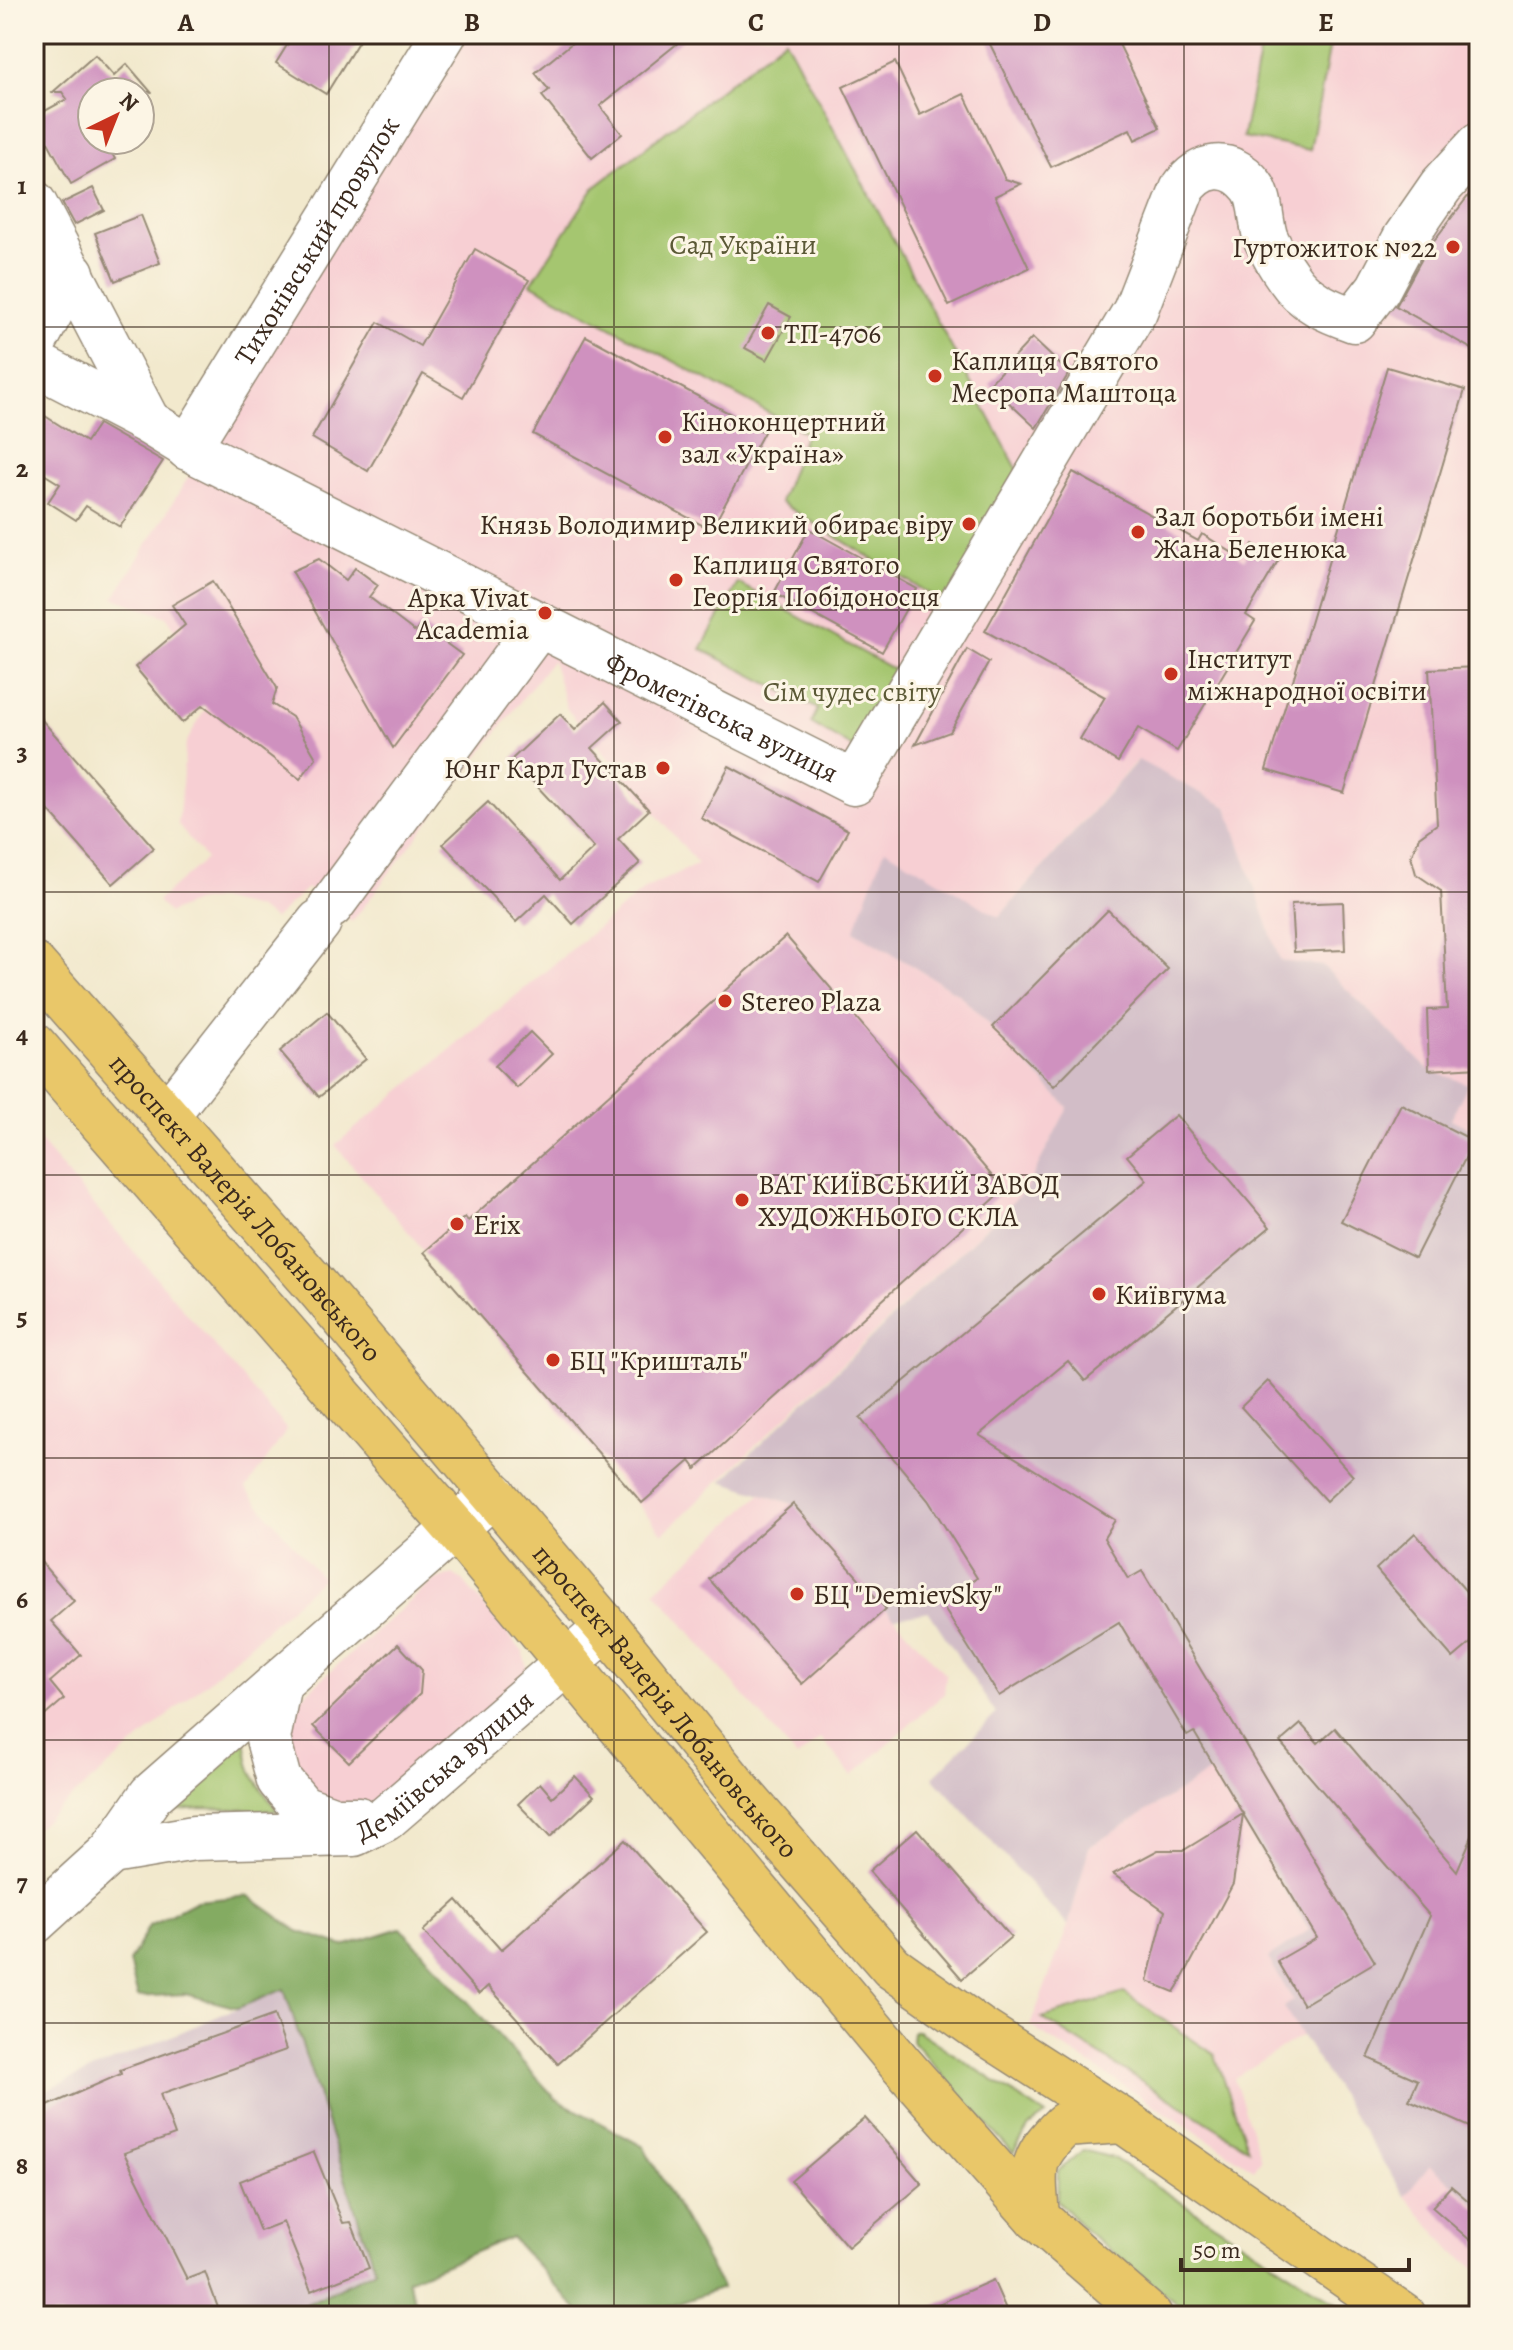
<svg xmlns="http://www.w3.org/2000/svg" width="1513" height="2350" font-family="Alegreya,serif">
	<rect width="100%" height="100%" fill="#fcf5e5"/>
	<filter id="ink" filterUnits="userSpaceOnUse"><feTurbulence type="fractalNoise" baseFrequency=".0125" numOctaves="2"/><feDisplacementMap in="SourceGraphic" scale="16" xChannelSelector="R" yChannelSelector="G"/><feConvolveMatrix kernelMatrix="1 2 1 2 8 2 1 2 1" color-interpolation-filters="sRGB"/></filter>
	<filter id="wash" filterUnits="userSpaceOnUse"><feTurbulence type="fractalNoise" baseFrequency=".006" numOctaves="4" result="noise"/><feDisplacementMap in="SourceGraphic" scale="32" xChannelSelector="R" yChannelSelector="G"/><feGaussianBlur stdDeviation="1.8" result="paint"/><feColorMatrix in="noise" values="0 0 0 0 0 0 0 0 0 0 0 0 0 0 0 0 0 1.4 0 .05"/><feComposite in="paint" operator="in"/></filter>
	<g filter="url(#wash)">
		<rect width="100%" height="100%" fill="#f2e9cd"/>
		<g fill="#f7cfd3">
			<polygon points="461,34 1479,34 1479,1133 1451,1119 1467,1085 1429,1070 1323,966 1280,961 1227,807 1137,760 999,917 854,931 959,994 1068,1107 1026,1189 663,1534 335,1145 646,888 698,864 567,709 552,660 352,922 307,888 274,919 256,908 217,899 194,902 169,913 157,901 206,859 178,825 186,743 215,691 167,617 114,598"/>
			<polygon points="34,1135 287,1430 246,1489 322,1578 243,1651 34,1830"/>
			<polygon points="761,1494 793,1504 946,1675 944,1694 852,1776 821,1738 797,1758 655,1591"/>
			<polygon points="453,1574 463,1581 523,1652 528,1673 400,1790 359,1808 319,1798 291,1763 289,1719 299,1699 432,1582"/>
			<polygon points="1210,1772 1309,1931 1294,2001 1283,2007 1303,2035 1234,2078 1261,2159 1254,2169 1030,2026 1068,1926 1089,1847"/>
			<polygon points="1430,2164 1479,2207 1479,2271 1452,2251 1405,2196"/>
		</g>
		<g fill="#d2bdc7">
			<polygon points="1138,760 1227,807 1280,961 1323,966 1429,1070 1468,1084 1451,1119 1479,1133 1479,2207 1430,2165 1405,2196 1283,2007 1293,2000 1268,1958 1309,1930 1210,1772 1089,1847 1068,1926 933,1777 996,1714 929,1612 894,1618 793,1504 722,1481 1026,1189 1068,1107 959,994 854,931 885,849 999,917"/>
			<polygon points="284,1988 410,2316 34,2316 34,2095"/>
		</g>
		<g fill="#a5c66f" stroke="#707846" stroke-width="2">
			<polygon points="1263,34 1332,34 1310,150 1243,137"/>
			<polygon points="785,39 1020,474 944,603 780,502 806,433 531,284 594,188"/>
			<polygon points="738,583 905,676 862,753 811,723 818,709 701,649"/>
			<path d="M245,1731C246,1771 254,1780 278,1811L203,1808L153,1812Z"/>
			<polygon points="1124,1993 1215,2055 1248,2148 1042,2018"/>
			<polygon points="917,2030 1046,2115 1030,2126 1013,2153 912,2041 913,2032"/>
			<polygon points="1083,2150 1113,2158 1356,2316 1193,2316 1085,2230 1057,2200 1058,2171"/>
		</g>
		<polygon fill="#84ab62" stroke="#606a40" stroke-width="2" points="249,1896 298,1931 343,1946 401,1928 556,2099 644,2147 722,2288 643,2316 583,2316 511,2237 407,2280 422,2316 292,2316 291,2312 375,2270 284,1989 238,2008 185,1994 138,1997 129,1962 149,1926 196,1901"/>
		<g id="blocks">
			<g fill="#cf91bf">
				<polygon points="294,34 363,34 326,94 276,63"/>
				<polygon points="583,34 689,34 600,106 622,134 592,158 542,96 549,90 535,73"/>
				<polygon points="985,34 1114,34 1160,128 1135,140 1130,129 1051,167"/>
				<polygon points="95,55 114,76 127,64 151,92 92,92 92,140 105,140 115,159 71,184 34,117 67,99 62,92 53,92"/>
				<polygon points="895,62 920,115 964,94 1005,179 1021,184 995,196 1029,268 949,306 843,87"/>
				<polygon points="1479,182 1479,353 1396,306 1426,251"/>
				<polygon points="93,188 104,210 74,225 62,203"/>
				<polygon points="141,215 160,263 115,281 95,233"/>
				<polygon points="475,249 529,280 463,397 423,374 368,471 312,438 378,322 420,346"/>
				<polygon points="769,305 791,317 767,360 745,348"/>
				<polygon points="586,336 764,432 711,530 533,434"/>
				<polygon points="1032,338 1069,373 1036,428 989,384"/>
				<polygon points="1387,367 1465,390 1344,793 1266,770"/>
				<polygon points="34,409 86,442 98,424 163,461 120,527 86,506 76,520 48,502 60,484 34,468"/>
				<polygon points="1073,472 1198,541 1202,534 1244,560 1253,544 1279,559 1246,615 1255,621 1177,751 1138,728 1118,762 1080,739 1105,697 985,631"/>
				<polygon points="809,529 917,589 882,652 774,593"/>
				<polygon points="319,559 346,580 355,568 378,585 369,597 415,632 421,625 462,655 393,748 292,571"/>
				<polygon points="213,581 277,688 272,704 292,717 316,758 300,779 203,705 182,723 135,667 185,625 172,605"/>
				<polygon points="967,649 989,662 950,732 915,745"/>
				<polygon points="1479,667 1479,1067 1429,1070 1427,1010 1447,1009 1441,891 1416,874 1411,856 1419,837 1437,824 1429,669"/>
				<polygon points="605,702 622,721 592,748 649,810 618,839 640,863 573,924 546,894 516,922 443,844 488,802 560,880 594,848 512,759 560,714 575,730"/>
				<polygon points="34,711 154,848 113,884 34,794"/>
				<polygon points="729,766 848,830 819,882 701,818"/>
				<polygon points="1343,902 1345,950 1294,952 1291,904"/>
				<polygon points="1108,910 1168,969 1054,1086 993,1027"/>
				<polygon points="786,936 1004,1190 696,1469 690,1461 642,1503 424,1252 465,1217 468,1221"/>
				<polygon points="327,1012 366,1059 319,1097 280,1051"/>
				<polygon points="530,1032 552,1054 517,1088 495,1066"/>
				<polygon points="1401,1104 1474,1141 1415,1258 1341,1221"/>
				<polygon points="1176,1115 1270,1227 1085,1381 1068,1361 979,1435 1115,1520 1104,1538 1128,1579 1142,1571 1375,1962 1303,2005 1277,1961 1317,1938 1194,1732 1187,1736 1119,1622 999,1696 940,1602 977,1578 928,1500 860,1418 1147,1180 1127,1156"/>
				<polygon points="1268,1381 1353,1476 1326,1501 1241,1407"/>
				<polygon points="793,1504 886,1609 802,1684 709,1579"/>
				<polygon points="1415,1533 1479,1606 1479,1636 1453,1658 1376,1569"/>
				<polygon points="34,1554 74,1601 51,1621 81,1655 50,1682 64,1699 34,1725"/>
				<polygon points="398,1644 422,1670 420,1694 349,1762 313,1726"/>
				<polygon points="1301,1724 1318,1743 1335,1728 1457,1871 1479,1820 1479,2131 1409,2100 1418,2080 1368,2058 1430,1916 1280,1742"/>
				<polygon points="575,1776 594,1796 550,1837 518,1804 540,1783 552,1797"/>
				<polygon points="1243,1814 1233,1884 1181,1981 1174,1992 1147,1981 1165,1911 1113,1874 1158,1850 1184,1850"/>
				<polygon points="917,1829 1011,1937 962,1979 869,1871"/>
				<polygon points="625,1840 707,1932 558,2064 488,1986 479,1994 423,1931 457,1900 501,1950"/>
				<polygon points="274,2015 286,2050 160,2094 175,2135 124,2153 187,2279 205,2272 221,2316 34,2316 34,2112 121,2074 120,2070"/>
				<polygon points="865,2118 922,2184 848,2247 791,2181"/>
				<polygon points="314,2152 343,2223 351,2222 369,2268 311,2291 283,2222 260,2231 240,2181"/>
				<polygon points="1451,2186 1479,2210 1479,2248 1432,2207"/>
				<polygon points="993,2280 1009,2316 911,2316"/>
			</g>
		</g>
	</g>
	<g filter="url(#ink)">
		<use href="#blocks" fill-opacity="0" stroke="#968a76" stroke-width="2"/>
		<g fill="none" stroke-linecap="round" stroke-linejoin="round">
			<g stroke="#968a76" stroke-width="47">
				<g id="minor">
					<polyline points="34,203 148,422"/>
					<polyline points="34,343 72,273"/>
					<path id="s1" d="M34,363L148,422L200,454L854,783L1135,311L1182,190C1200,163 1230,158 1252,186C1262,199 1260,223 1266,239C1272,252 1280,266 1288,277C1304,301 1328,311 1354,320L1378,289L1405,238L1441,186L1479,145"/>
					<path id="s2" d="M188,448L444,34"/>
					<polyline points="331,906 539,625"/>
					<polyline points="167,1115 319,922"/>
					<polyline points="279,1683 268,1739 279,1780 302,1807 335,1819 359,1819"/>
					<path id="s3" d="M111,1852L194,1838L354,1834L385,1819L607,1628"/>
					<polyline points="34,1922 111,1852 151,1795 494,1494"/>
				</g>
			</g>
			<g stroke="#968a76" stroke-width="47">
				<g id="major">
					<path id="s4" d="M34,965L318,1288L607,1628L744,1797L892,1967L978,2028L1123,2121L1404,2316"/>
					<polyline points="34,1045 456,1529 899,2062 1037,2218 1150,2316"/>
					<path d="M1037,2218C1034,2169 1027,2161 1064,2125L1123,2121"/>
				</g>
			</g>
			<use href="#minor" stroke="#fff" stroke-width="44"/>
			<use href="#major" stroke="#e9c769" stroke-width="44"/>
		</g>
	</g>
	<path fill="none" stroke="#3b2a1e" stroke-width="2" stroke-opacity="0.55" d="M329,34V2316M614,34V2316M899,34V2316M1184,34V2316M34,327H1479M34,610H1479M34,892H1479M34,1175H1479M34,1458H1479M34,1740H1479M34,2023H1479"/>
	<g fill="#c8321e" stroke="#fcf5e5" stroke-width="3">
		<circle cx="1453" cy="247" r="8"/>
		<circle cx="768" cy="333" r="8"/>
		<circle cx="935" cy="376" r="8"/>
		<circle cx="665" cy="437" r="8"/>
		<circle cx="969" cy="524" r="8"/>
		<circle cx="1138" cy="532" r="8"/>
		<circle cx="676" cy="580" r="8"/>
		<circle cx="545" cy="613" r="8"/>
		<circle cx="1171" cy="674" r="8"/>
		<circle cx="663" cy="768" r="8"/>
		<circle cx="725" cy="1001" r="8"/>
		<circle cx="742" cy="1200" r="8"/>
		<circle cx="457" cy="1224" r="8"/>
		<circle cx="1099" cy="1294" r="8"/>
		<circle cx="553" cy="1360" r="8"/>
		<circle cx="797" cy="1594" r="8"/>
	</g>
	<g text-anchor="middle" stroke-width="6" stroke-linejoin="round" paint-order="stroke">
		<g font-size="28" fill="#3b2a1e" stroke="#fcf5e5">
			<text dy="10" stroke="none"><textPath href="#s2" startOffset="244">Тихонівський провулок</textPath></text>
			<text dy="10" stroke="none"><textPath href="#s1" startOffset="774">Фрометівська вулиця</textPath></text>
			<text dy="10" stroke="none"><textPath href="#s4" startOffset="322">проспект Валерія Лобановського</textPath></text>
			<text dy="10" stroke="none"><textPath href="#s4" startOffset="970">проспект Валерія Лобановського</textPath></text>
			<text dy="10" stroke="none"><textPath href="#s3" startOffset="358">Деміївська вулиця</textPath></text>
		</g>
		<g font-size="28" fill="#5b5936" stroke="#fcf5e5">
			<text x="743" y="254">Сад України</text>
			<text x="852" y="701">Сім чудес світу</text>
		</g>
		<g font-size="28" fill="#3b2a1e" stroke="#fcf5e5" text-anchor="start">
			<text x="1437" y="257" text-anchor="end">Гуртожиток №22</text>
			<text x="784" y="343">ТП-4706</text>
			<text x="951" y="370">Каплиця Святого<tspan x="951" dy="32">Месропа Маштоца</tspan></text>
			<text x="681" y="431">Кіноконцертний<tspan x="681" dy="32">зал «Україна»</tspan></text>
			<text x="1154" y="526">Зал боротьби імені<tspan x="1154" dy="32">Жана Беленюка</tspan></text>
			<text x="953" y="534" text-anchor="end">Князь Володимир Великий обирає віру</text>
			<text x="692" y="574">Каплиця Святого<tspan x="692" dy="32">Георгія Побідоносця</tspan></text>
			<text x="529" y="607" text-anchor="end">Арка Vivat<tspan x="529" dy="32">Academia</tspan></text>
			<text x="1187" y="668">Інститут<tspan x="1187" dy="32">міжнародної освіти</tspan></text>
			<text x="647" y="778" text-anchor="end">Юнг Карл Густав</text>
			<text x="741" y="1011">Stereo Plaza</text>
			<text x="758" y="1194">ВАТ КИЇВСЬКИЙ ЗАВОД<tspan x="758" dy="32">ХУДОЖНЬОГО СКЛА</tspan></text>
			<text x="473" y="1234">Erix</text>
			<text x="1115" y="1304">Київгума</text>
			<text x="569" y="1370">БЦ "Кришталь"</text>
			<text x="813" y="1604">БЦ "DemievSky"</text>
		</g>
	</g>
	<rect width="1513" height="2350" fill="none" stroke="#fcf5e5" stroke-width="88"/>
	<g transform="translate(116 116) rotate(43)"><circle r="38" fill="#fcf5e5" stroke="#afa495" stroke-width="2"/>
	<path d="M0-6L14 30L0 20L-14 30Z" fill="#c8321e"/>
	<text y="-12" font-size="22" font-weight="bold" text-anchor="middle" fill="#3b2a1e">N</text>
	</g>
	<path d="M1181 2258v12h228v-12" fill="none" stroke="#3b2a1e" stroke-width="4"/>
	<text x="1193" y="2258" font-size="24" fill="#3b2a1e" stroke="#fcf5e5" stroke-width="6" paint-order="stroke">50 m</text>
	<rect x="44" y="44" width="1425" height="2262" fill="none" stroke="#3b2a1e" stroke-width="3"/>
	<g font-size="26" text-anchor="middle" font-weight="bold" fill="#3b2a1e">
		<text x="186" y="31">A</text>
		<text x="472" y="31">B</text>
		<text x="756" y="31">C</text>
		<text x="1042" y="31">D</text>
		<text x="1326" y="31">E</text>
		<text x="22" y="194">1</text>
		<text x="22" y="477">2</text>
		<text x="22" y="760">3</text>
		<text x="22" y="1043">4</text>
		<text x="22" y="1325">5</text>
		<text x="22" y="1608">6</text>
		<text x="22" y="1891">7</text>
		<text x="22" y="2174">8</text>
	</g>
</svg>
